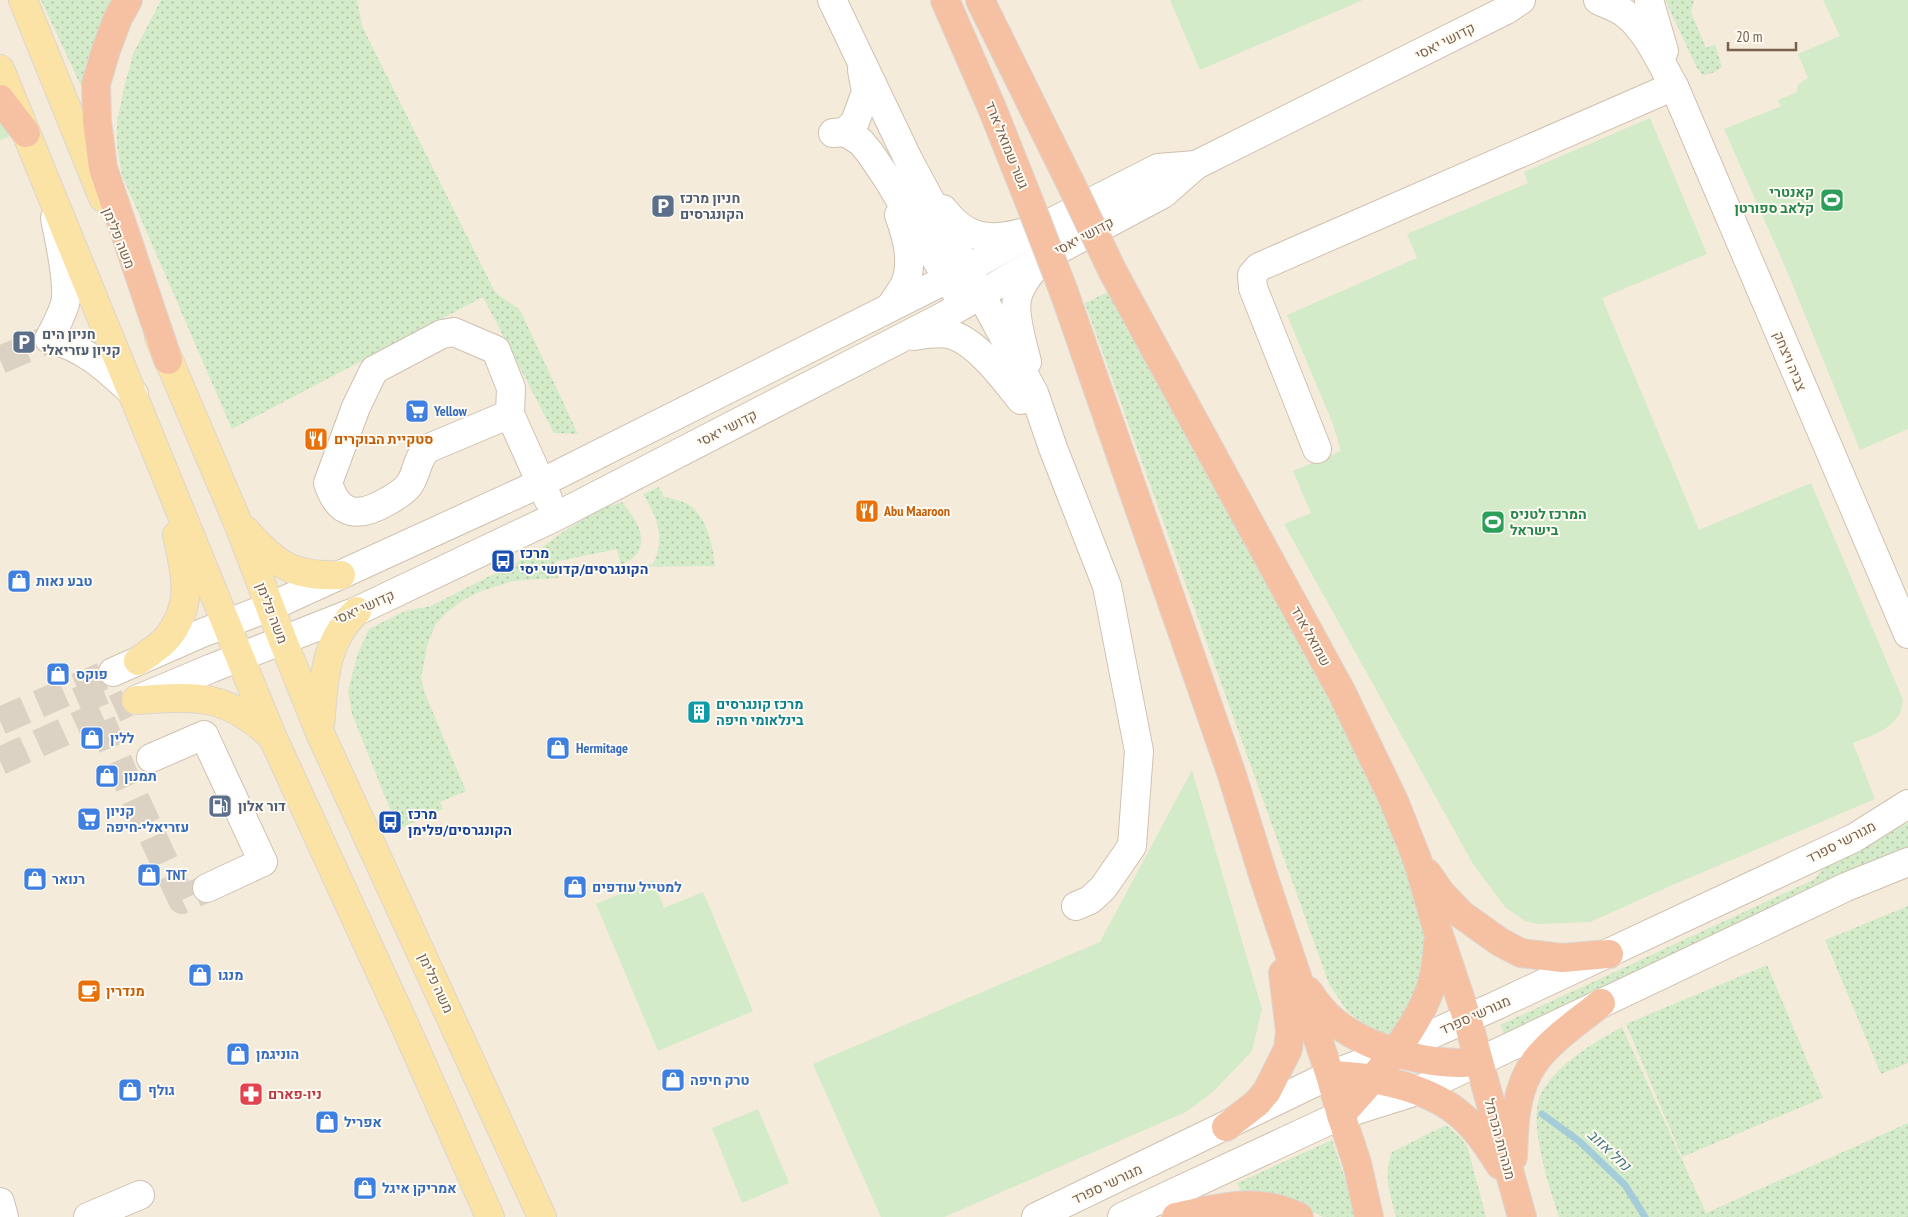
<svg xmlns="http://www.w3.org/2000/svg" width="1908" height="1217" font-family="'PT Sans Narrow',Heebo,sans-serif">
	<defs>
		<pattern id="grass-dots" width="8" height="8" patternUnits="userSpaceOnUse" patternTransform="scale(1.25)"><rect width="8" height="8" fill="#d3ebc9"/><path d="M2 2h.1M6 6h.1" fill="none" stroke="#b0c2a5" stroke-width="1.8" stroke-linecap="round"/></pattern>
		<pattern id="forest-crowns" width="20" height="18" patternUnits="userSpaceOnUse" patternTransform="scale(1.25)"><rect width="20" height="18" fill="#d3ebc9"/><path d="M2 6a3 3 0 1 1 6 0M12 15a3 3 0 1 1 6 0" fill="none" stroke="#b0c2a5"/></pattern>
	</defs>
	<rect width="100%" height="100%" fill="#fdf8eb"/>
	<rect fill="#f5ebda" x="0" y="0" width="1908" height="1217"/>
	<g fill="url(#grass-dots)">
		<path d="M41,0H116C98,30 88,52 81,86Z"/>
		<polygon points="161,0 357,0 362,26 495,292 520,310 578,434 554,433 483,297 232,429 122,175 117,146 117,122 124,88 133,54"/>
		<path d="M1665,0H1694L1691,12L1706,48L1715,44L1722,67C1716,72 1711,74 1703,75L1697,68Z"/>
		<path d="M1112,290L1346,733C1370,780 1391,826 1408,876C1415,896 1424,916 1424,938C1426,970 1408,1012 1388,1036L1366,1025L1347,1011L1329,984L1085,303Z"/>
		<path d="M659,487L664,497C673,499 686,501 693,508C708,522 713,547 715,566L633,567L653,564C666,539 657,516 643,494Z"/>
		<path d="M622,502C640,523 655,550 621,565L617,549L555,562L558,578L513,581L479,592L463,600L446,613L435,625L427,646L421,679L426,696L466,791L440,802L443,809L398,829L352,714L348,691L358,653L369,629L405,611L431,606L531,555L570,527L601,509Z"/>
		<polygon points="1908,823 1908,851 1837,879 1504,1033 1500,1025 1815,879 1824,867"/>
		<polygon points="1908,906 1908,1063 1881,1074 1825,940"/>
		<polygon points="1767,965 1823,1098 1682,1157 1626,1024"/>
		<path d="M1622,1027L1706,1213L1908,1123V1217H1559C1550,1190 1527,1121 1541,1094C1556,1064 1594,1043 1622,1027Z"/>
		<path d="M1446,1125L1462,1139L1468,1149L1486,1217H1396C1390,1192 1383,1177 1392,1152Z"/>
		<polygon points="1332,1140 1358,1217 1323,1217 1302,1206 1244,1198 1237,1183"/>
	</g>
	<polygon fill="url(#forest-crowns)" points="0,114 10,136 0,140"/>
	<g fill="#d3ebc9">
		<polygon points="1170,0 1363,0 1200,70"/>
		<path d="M1823,0H1908V429L1860,450L1787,271L1724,129L1781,106L1778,100L1797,92C1796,84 1802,82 1808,78L1798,54L1840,36Z"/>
		<path d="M1650,118L1707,254L1602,298L1699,530L1811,483L1903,700C1902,727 1873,735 1853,743L1875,799L1675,884L1590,922L1539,924L1525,921L1505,907L1473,864L1284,524L1311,513L1293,471L1341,451L1333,424L1287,315L1417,258L1407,234L1528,183L1524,172Z"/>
		<polygon points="1192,770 1262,1009 1252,1051 1213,1092 1186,1112 944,1217 881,1217 813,1064 1100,942"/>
		<polygon points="653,880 664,908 703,892 753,1011 658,1051 596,904"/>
		<polygon points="758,1109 789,1183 742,1203 712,1128"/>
	</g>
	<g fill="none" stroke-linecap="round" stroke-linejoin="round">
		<polyline stroke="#a5ccd9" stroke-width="7" points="1542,1114 1579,1141 1625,1185 1645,1217"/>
		<g stroke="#dcd2c4" stroke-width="28" stroke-dasharray="28 14" stroke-linecap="butt">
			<polyline points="0,360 49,339"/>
			<polyline points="85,683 123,772 182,900 207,888"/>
			<polyline points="0,721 103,676"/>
			<polyline points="0,761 127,703"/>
		</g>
		<g stroke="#d0c1b0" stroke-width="30">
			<g id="minor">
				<polyline points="832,0 909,161 1034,393 1053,448 1107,586 1139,751 1132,846 1103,888 1090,900 1076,906"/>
				<path d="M1598,0C1606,4 1615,7 1623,12C1647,29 1660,62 1674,86L1908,634"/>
				<polyline points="1649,0 1664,51"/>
				<polyline points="845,132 861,142 870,153 887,178 957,294"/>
				<polyline points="833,133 845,132 855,122 866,92 862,70"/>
				<path d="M943,209C965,238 987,242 1021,233"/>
				<path d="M55,218C59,240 70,284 65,304C61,316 55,328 49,339C86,348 107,369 134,394"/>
				<path d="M890,307C895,300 901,292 905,284C914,262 907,237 899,215"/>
				<path d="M914,336C926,334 937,332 949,334C976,340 1005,380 1021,400"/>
				<path d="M1027,362C1023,345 1012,312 1018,295C1021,284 1030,273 1037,265"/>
				<path d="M510,414L429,448C416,457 418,473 409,485C404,492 395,497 388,501C359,518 339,517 328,483L356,407L374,370L442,334L454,332L496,350L511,388L510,414L548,499"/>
				<polyline points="1317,449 1253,288 1252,275 1259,267 1674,86"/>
				<polyline points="113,672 202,633 270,607 541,483 967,269 1040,228 1158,168 1196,165"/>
				<polyline points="138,699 212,668 357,611 555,517 946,315 1041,259 1163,194 1196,165 1506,10 1521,0"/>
				<polyline points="151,758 204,735 263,862 207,888"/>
				<polyline points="0,1202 4,1217"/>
				<polyline points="88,1217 140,1195"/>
				<polyline points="1036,1217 1330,1075 1394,1051 1493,1007 1854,838 1908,804"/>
				<polyline points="1122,1217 1341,1115 1417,1091 1846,887 1908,862"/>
			</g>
		</g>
		<g stroke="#dcd6d1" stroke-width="30">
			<g id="major">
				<polyline points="23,0 103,198"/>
				<polyline points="0,69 272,736 406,1028 490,1217"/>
				<polyline points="159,337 238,523 283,641 320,733 542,1217"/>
				<path d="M246,531C277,566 294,577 341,575"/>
				<path d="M138,661C147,654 161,646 168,637C195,602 185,573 177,535"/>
				<path d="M136,700C194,697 223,692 269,734"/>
				<path d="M320,726C324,683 323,642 357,611"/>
			</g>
		</g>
		<g stroke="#dcd6d1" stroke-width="30">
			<g id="highway">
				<polyline points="128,0 118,18 106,50 96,84 97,121 103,168 168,360"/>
				<polyline points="945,0 992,108 1029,201"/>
				<polyline points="980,0 1070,182"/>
				<polyline points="0,99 26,133"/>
				<polyline points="1113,272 1342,693 1394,801 1417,859 1438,932 1467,1018 1522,1217"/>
				<polyline points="1064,292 1231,772 1264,878 1330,1075 1341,1115 1357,1163 1369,1217"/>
				<polyline points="1427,873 1440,892 1462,915 1500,942 1521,953 1562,958 1609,954"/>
				<path d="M1308,991C1316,1003 1324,1014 1336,1023C1372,1051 1434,1067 1478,1062"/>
				<path d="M1330,1075C1371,1076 1424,1086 1457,1112C1475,1126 1488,1146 1500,1165"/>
				<path d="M1341,1115C1373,1078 1415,1035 1431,987C1435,973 1437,958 1438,942"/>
				<polyline points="1226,1127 1257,1103 1267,1091 1288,1049 1290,1031 1283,973"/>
				<path d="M1513,1157C1514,1124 1515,1088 1536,1060C1553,1038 1579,1021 1601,1003"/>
				<path d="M1176,1217C1217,1208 1260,1196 1299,1217"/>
			</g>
		</g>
		<use href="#minor" stroke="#fff" stroke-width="28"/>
		<use href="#major" stroke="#fae3a5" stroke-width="28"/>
		<use href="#highway" stroke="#f6c1a3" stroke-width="28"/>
		<g stroke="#dcd6d1" stroke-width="30" stroke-linecap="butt">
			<g id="highway-bridge">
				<polyline points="1070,182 1113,272"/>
				<polyline points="1029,201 1064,292"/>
			</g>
		</g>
		<use href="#highway-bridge" stroke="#f6c1a3" stroke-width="28"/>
	</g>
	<defs>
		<g id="stadium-square" transform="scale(1.25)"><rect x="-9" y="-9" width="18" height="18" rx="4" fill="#2e9e5b" stroke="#fffbf2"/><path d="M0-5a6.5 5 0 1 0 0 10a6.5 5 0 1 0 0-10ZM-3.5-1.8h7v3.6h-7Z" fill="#fff"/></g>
		<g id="parking-square" transform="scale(1.25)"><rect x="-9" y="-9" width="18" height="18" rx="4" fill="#5c6f8a" stroke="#fffbf2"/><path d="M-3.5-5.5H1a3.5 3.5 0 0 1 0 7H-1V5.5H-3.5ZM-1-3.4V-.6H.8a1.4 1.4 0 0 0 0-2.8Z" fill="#fff"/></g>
		<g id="supermarket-square" transform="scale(1.25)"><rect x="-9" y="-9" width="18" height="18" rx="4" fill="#3f7fe0" stroke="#fffbf2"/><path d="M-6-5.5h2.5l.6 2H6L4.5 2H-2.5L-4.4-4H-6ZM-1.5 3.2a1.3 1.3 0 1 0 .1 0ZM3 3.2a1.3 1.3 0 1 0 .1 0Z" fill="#fff"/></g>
		<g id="restaurant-square" transform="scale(1.25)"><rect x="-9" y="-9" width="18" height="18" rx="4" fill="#e8710a" stroke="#fffbf2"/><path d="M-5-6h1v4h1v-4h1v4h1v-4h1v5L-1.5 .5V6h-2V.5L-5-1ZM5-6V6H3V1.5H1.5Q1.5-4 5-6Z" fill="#fff"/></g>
		<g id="bus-square" transform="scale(1.25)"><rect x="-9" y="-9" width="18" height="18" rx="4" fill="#1a4fb4" stroke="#fffbf2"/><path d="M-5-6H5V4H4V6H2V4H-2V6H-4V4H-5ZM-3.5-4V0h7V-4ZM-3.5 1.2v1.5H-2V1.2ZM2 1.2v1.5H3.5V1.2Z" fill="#fff"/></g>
		<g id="shop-square" transform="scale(1.25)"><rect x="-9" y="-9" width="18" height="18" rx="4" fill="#3f7fe0" stroke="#fffbf2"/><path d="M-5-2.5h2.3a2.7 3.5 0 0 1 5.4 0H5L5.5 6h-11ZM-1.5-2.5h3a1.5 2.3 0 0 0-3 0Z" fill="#fff"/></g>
		<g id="building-square" transform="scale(1.25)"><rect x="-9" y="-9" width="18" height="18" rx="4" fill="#0f9aa8" stroke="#fffbf2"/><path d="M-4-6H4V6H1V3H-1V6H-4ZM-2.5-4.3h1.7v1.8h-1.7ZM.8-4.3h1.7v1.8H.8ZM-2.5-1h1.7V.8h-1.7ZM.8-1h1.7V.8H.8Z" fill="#fff"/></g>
		<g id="fuel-square" transform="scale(1.25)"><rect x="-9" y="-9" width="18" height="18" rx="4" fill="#5c6f8a" stroke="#fffbf2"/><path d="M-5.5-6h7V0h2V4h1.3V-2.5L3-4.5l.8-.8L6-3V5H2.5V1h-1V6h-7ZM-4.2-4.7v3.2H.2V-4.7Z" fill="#fff"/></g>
		<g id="cafe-square" transform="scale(1.25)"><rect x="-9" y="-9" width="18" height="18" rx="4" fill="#e8710a" stroke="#fffbf2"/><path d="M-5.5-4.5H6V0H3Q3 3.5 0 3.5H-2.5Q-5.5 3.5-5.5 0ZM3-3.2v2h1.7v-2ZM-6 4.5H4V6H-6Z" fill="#fff"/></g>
		<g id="pharmacy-square" transform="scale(1.25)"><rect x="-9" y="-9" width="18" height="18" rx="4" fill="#e0444e" stroke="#fffbf2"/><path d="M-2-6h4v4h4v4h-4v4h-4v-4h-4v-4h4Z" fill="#fff"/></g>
	</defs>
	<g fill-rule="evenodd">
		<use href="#stadium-square" x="1832" y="200"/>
		<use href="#parking-square" x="663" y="206"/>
		<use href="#parking-square" x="24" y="342"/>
		<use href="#supermarket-square" x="417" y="411"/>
		<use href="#restaurant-square" x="316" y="439"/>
		<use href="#restaurant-square" x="867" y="511"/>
		<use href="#stadium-square" x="1493" y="522"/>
		<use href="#bus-square" x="503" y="561"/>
		<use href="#shop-square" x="19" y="581"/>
		<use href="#shop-square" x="58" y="674"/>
		<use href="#building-square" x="699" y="712"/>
		<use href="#shop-square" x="92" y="738"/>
		<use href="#shop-square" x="558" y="748"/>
		<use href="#shop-square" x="107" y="776"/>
		<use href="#fuel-square" x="220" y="806"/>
		<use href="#supermarket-square" x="89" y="819"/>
		<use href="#bus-square" x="390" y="822"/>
		<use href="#shop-square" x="149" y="875"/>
		<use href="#shop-square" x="35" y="879"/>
		<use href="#shop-square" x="575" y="887"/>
		<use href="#shop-square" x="200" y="975"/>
		<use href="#cafe-square" x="89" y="991"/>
		<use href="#shop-square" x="238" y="1054"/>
		<use href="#shop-square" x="673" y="1080"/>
		<use href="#shop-square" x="130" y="1090"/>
		<use href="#pharmacy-square" x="251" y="1094"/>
		<use href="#shop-square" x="327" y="1122"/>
		<use href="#shop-square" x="365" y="1188"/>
	</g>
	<g text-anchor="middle" stroke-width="4" stroke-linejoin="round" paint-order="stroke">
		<g font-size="14" fill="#79614d" stroke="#fffbf2">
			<text transform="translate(1445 41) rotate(-27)" y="5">קדושי יאסי</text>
			<text transform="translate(1007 145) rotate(68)" y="5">גשר שמואל ארד</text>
			<text transform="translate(1084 236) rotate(-28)" y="5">קדושי יאסי</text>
			<text transform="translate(119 238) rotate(68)" y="5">משה פלימן</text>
			<text transform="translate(1790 361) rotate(67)" y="5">צביה ויצחק</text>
			<text transform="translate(727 428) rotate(-27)" y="5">קדושי יאסי</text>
			<text transform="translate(364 607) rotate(-24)" y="5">קדושי יאסי</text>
			<text transform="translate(272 613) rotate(69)" y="5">משה פלימן</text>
			<text transform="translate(1311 636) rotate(61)" y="5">שמואל ארד</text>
			<text transform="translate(1841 842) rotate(-27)" y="5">מגורשי ספרד</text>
			<text transform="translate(436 983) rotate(65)" y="5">משה פלימן</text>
			<text transform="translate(1475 1015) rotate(-24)" y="5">מגורשי ספרד</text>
			<text transform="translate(1500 1139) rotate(75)" y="5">מנהרות הכרמל</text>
			<text transform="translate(1107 1184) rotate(-25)" y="5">מגורשי ספרד</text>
		</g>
		<g font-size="14" font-weight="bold" fill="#27864d" stroke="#fffbf2" text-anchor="end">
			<text x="1814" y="197">קאנטרי<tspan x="1814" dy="16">קלאב ספורטן</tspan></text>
			<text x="1510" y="519" text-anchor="start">המרכז לטניס<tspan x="1510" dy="16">בישראל</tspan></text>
		</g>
		<g font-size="14" font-weight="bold" fill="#4e5e75" stroke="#fffbf2" text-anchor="start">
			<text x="680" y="203">חניון מרכז<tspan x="680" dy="16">הקונגרסים</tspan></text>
			<text x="42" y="339">חניון הים<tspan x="42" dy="16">קניון עזריאלי</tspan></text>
			<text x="238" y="811">דור אלון</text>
		</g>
		<g font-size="14" font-weight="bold" fill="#366cbe" stroke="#fffbf2" text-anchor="start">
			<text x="434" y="416">Yellow</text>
			<text x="36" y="586">טבע נאות</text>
			<text x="76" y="679">פוקס</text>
			<text x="110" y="743">ללין</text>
			<text x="576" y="753">Hermitage</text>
			<text x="124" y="781">תמנון</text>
			<text x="106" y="816">קניון<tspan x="106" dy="16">עזריאלי-חיפה</tspan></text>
			<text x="166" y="880">TNT</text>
			<text x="52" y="884">רנואר</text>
			<text x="592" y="892">למטייל עודפים</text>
			<text x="218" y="980">מנגו</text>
			<text x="256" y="1059">הוניגמן</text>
			<text x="690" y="1085">טרק חיפה</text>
			<text x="148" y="1095">גולף</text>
			<text x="344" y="1127">אפריל</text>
			<text x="382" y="1193">אמריקן איגל</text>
		</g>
		<g font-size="14" font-weight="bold" fill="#c56008" stroke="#fffbf2" text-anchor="start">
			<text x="334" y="444">סטקיית הבוקרים</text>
			<text x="884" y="516">Abu Maaroon</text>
			<text x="106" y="996">מנדרין</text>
		</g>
		<g font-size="14" font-weight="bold" fill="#164399" stroke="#fffbf2" text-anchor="start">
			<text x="520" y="558">מרכז<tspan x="520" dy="16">הקונגרסים/קדושי יסי</tspan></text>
			<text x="408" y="819">מרכז<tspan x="408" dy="16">הקונגרסים/פלימן</tspan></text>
		</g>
		<g font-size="14" font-weight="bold" fill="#0d838f" stroke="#fffbf2" text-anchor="start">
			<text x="716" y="709">מרכז קונגרסים<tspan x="716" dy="16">בינלאומי חיפה</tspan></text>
		</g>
		<g font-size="14" font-weight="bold" fill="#be3a42" stroke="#fffbf2" text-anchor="start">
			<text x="268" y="1099">ניו-פארם</text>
		</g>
		<g font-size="15" font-style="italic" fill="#47798c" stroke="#fffbf2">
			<text transform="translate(1609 1150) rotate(43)" y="5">נחל אזוב</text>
		</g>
	</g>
	<path d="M1728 42v8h68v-8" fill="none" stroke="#79614d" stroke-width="2.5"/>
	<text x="1736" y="42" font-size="15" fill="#79614d" stroke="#fffbf2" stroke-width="4" paint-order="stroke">20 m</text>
</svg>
